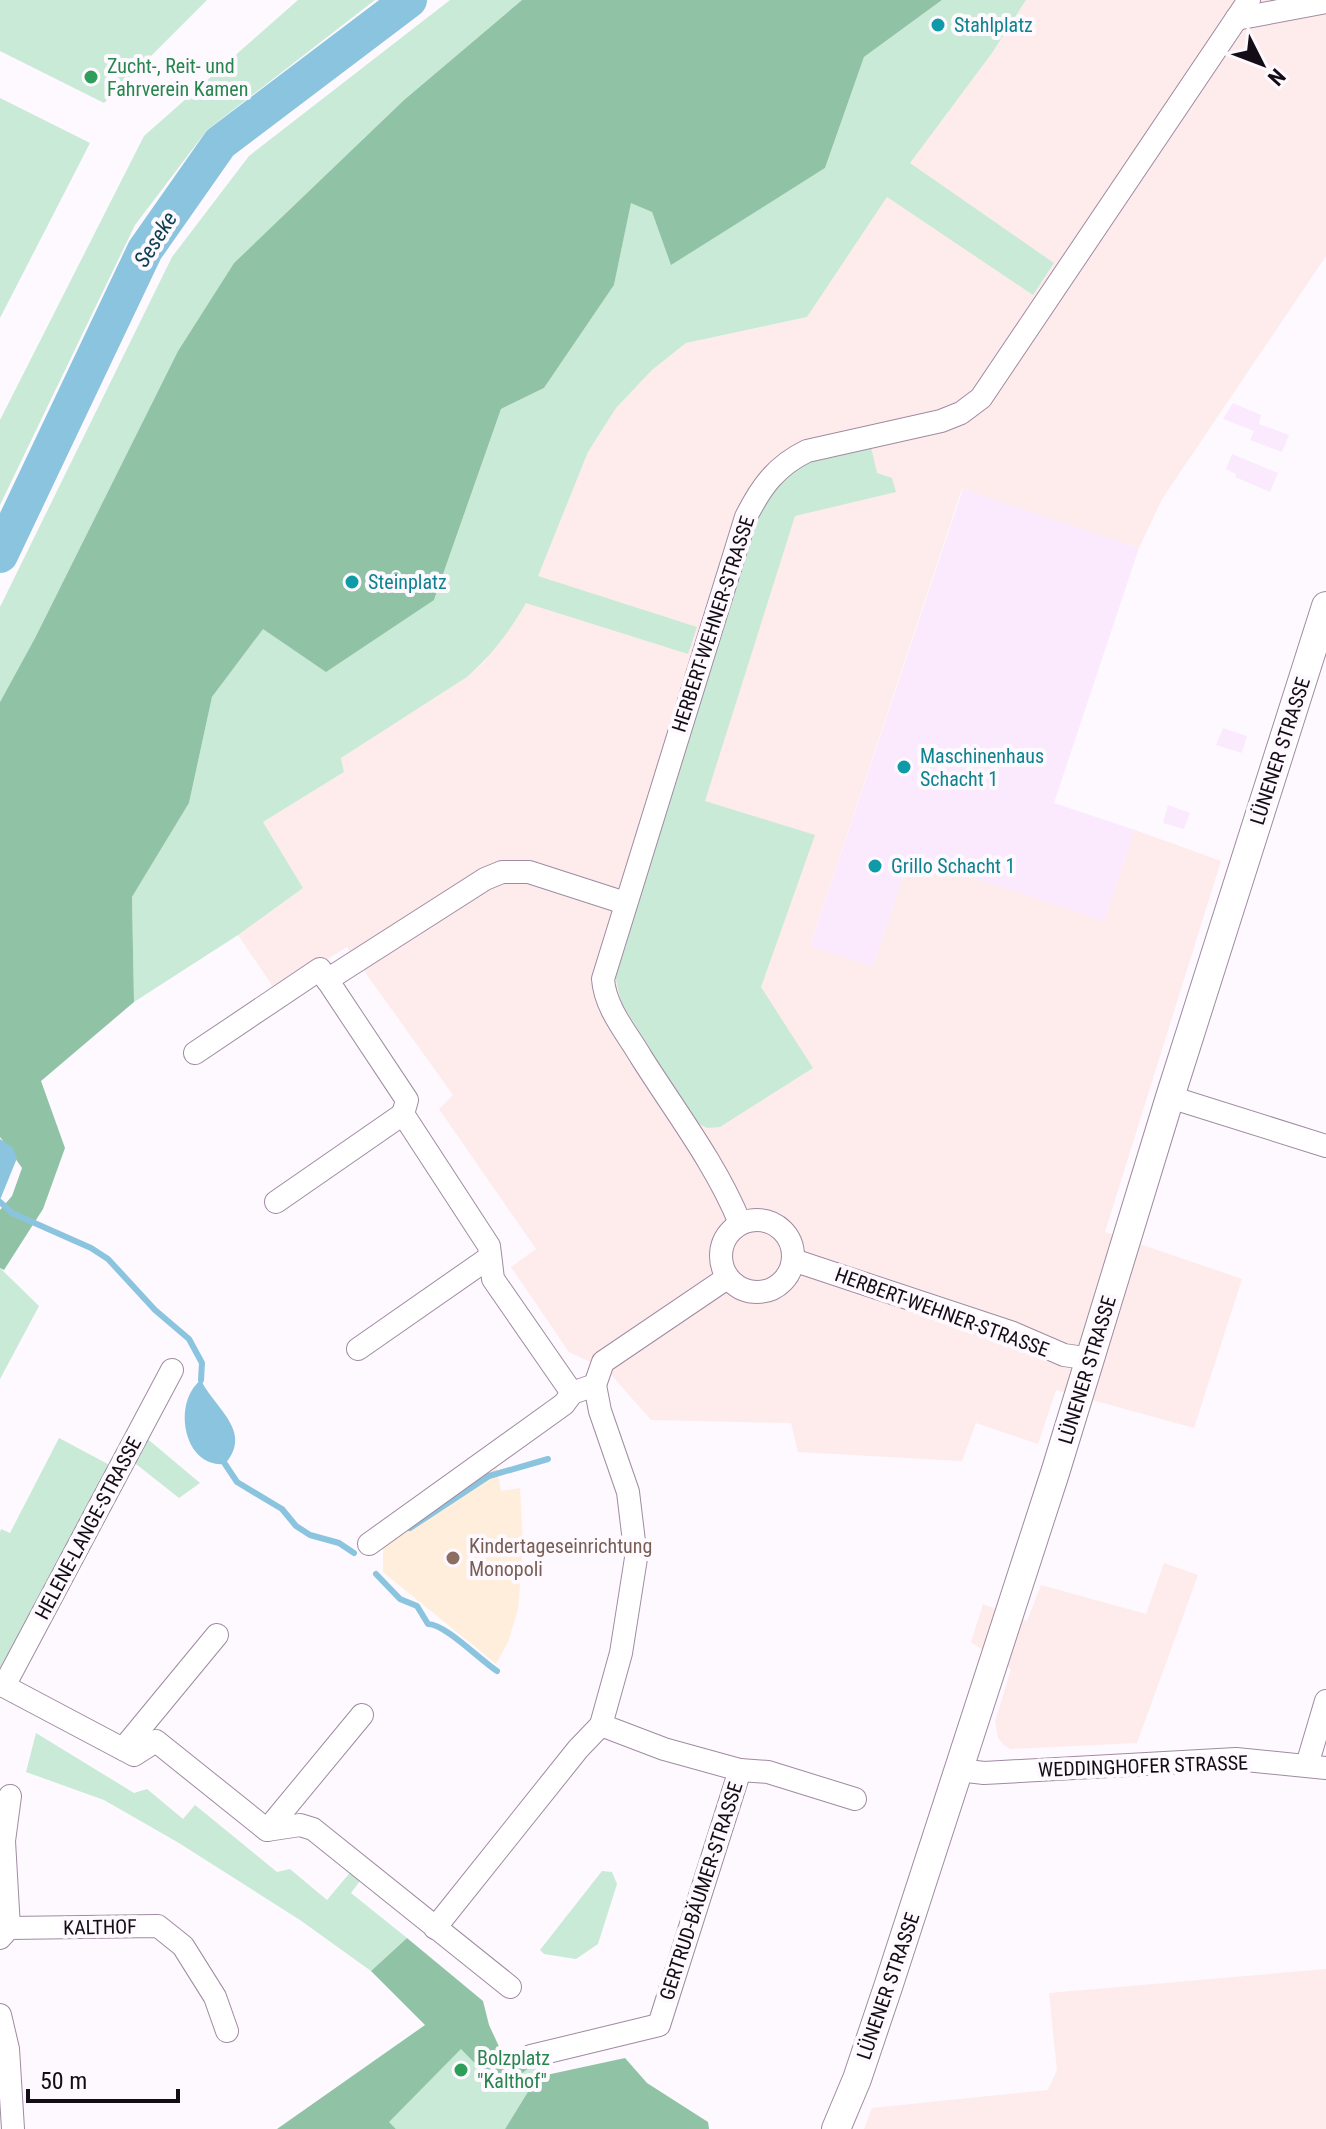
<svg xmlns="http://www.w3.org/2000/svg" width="1326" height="2129" font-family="'Roboto Condensed',sans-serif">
	<rect width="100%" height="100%" fill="#fdf9fe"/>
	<g fill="#fdeceb">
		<polygon points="1026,0 1326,0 1326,256 1162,499 1139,548 962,489 810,946 873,967 910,857 1104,921 1135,830 1221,861 1105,1232 1242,1279 1194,1428 1056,1390 1038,1444 976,1423 962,1461 798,1452 791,1423 651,1420 607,1370 569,1352 511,1267 536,1249 439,1109 453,1095 347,947 276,991 238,935 303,888 263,822 344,772 341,758 467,677 483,663 516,620 526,602 688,653 696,627 537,577 588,452 616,408 652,370 686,343 807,317 887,197 1033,294 1054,263 909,163 992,53"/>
		<polygon points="1164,1563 1198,1575 1137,1743 1010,1749 1004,1745 998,1738 995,1722 1011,1669 971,1642 983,1604 1027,1621 1041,1585 1146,1614"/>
		<polygon points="1326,1969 1326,2129 864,2129 872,2108 1048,2090 1057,2070 1049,1993"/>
	</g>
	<g fill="#fbeafe">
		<polygon points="1233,403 1261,415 1259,424 1289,435 1282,452 1250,440 1254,431 1223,419"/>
		<polygon points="1232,454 1278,473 1270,492 1235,477 1236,474 1226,469"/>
		<polygon points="963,489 1139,548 1054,803 1135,830 1104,921 910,857 873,967 810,946"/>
		<polygon points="1223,728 1247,736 1242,753 1216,745"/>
		<polygon points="1168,805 1190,813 1184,829 1163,823"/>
	</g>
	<polygon fill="#feeedb" points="496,1464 501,1491 520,1488 523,1544 518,1609 508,1642 496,1664 383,1572 383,1542"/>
	<g fill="#c9ead6">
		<polygon points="0,0 207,0 104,103 0,51"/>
		<polygon points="298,0 375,0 207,130 135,225 0,505 0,420 144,136"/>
		<polygon points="450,0 522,0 404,100 234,263 178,351 35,638 0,702 0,607 172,257 249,156"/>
		<path d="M942,0H1026L992,53L910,163L1054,263L1033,295L887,197L807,317L686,343L652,370L616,408L588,452L538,576L697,627L688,654L526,603C510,631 492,655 467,677L341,758L344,772L263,822L303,888L238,935L134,1002L132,897L189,803L212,697L263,628L434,600L501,409L544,388L614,285L631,202L652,212L671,264L825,168L864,57Z"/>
		<polygon points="0,98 90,143 0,318"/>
		<path d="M871,447L877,473L892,478L896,492L795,516L705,801L815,835L761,987L813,1068L720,1127L707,1128L695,1122L621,1002L615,975L757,518C782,462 815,458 871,447Z"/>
		<polygon points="0,1268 39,1306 0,1379"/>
		<polygon points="144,1436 200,1483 179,1498 131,1460"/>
		<polygon points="59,1438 119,1470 0,1684 0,1532 1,1529 10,1533"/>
		<polygon points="36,1733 134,1793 147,1789 183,1819 195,1805 277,1872 290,1869 327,1900 353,1869 363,1877 351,1893 407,1938 371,1971 300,1920 179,1843 104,1800 26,1772"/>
		<polygon points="602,1871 612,1872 617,1884 598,1944 576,1959 544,1954 540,1950"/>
		<polygon points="461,2049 536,2062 537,2077 505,2129 396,2129 388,2122"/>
	</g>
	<g fill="#90c3a5">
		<polygon points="522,0 942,0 864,57 825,168 671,265 652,212 631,203 614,285 544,388 501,409 434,600 326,672 263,629 212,697 189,803 132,897 134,1002 41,1081 65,1148 43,1209 4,1270 0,1268 0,1210 12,1196 22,1168 0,1137 0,702 35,638 178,351 234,263 404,100"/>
		<polygon points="407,1938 483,2001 489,2025 502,2053 536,2062 501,2090 461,2049 389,2122 396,2129 277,2129 425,2025 371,1971"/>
		<polygon points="625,2058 647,2083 708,2122 709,2129 505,2129 537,2077"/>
	</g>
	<g fill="#8bc4de">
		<polygon points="0,1139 13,1148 17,1158 0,1200"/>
		<path d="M201,1380C214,1408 254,1431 225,1464C183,1468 172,1402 201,1380Z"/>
	</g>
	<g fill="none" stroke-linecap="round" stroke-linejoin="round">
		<g stroke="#8bc4de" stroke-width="6">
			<polyline points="0,1202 12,1213 91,1248 108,1259 155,1310 189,1339 202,1363 201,1380"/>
			<polyline points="225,1464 237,1482 282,1509 296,1526 310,1535 339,1543 354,1553"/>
			<polyline points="410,1528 489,1476 548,1459"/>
			<path d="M376,1574L400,1599L417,1606L428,1624C445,1624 480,1660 497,1671"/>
		</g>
		<polyline stroke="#8bc4de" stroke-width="36" points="0,555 145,250 220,143 409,0"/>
		<g stroke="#a08aa3" stroke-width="24">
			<g id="minor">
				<polyline points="1236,19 1326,2"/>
				<polyline points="327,980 485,879 502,872 529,872 625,903"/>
				<polyline points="195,1053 320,969 407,1100 403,1114 489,1246 493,1279 572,1393 595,1385"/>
				<polyline points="1170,1097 1326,1146"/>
				<polyline points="276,1202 403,1114"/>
				<circle cx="757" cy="1256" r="36"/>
				<path d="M740,1223C716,1164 675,1111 641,1057C627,1033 605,1008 603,979L746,517C761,487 776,466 807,451L941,421L961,413L981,398L1249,0"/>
				<polyline points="793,1260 1013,1333 1064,1355 1091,1359"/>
				<polyline points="727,1278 603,1362 595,1385 600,1411 628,1492 636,1558 621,1653 601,1725 664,1749 740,1770 768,1772 855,1799"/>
				<polyline points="358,1349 490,1257"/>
				<polyline points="369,1544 564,1404 572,1393"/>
				<polyline points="0,1684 134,1755 156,1741 267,1830 300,1825 313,1829 510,1987"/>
				<polyline points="4,1686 172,1370"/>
				<polyline points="123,1749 217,1635"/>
				<polyline points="1307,1765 1326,1701"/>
				<polyline points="959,1770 984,1773 1236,1759 1326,1768"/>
				<polyline points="267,1830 362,1715"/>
				<polyline points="9,1928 4,1841 10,1796"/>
				<polyline points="435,1928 578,1749 601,1725"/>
				<polyline points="0,1938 9,1928 158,1926 183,1946 215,1997 227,2031"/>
				<polyline points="0,2015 8,2049 13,2129"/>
				<polyline points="531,2056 659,2025 740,1770"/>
			</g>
		</g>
		<g stroke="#a08aa3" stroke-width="30">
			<polyline id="major" points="836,2129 857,2079 889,1984 1055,1473 1170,1097 1326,606"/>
		</g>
		<use href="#minor" stroke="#fff" stroke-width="22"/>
		<use href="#major" stroke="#fff" stroke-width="28"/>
	</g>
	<g fill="#0f9aa8" stroke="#fdf9fe" stroke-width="3">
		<circle cx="938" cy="25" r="8"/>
		<circle cx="352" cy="582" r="8"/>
		<circle cx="904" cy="767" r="8"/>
		<circle cx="875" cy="866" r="8"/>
	</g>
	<g fill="#2e9e5b" stroke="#fdf9fe" stroke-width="3">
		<circle cx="91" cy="77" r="8"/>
		<circle cx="461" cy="2070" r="8"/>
	</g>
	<circle fill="#8d6e63" stroke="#fdf9fe" stroke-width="3" cx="453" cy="1558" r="8"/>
	<g text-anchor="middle" stroke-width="8" stroke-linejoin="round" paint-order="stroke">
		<g font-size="20" fill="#0d838f" stroke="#fdf9fe" text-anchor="start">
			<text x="954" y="32">Stahlplatz</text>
			<text x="368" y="589">Steinplatz</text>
			<text x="920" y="763">Maschinenhaus<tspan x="920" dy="23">Schacht 1</tspan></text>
			<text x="891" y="873">Grillo Schacht 1</text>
		</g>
		<g font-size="20" fill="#27864d" stroke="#fdf9fe" text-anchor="start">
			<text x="107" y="73">Zucht-, Reit- und<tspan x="107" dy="23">Fahrverein Kamen</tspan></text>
			<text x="477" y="2065">Bolzplatz<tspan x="477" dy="23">"Kalthof"</tspan></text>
		</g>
		<g font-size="20" fill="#140c16" stroke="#fdf9fe">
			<text transform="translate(713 624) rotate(-72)" y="7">HERBERT-WEHNER-STRASSE</text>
			<text transform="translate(1280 751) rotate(-72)" y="7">LÜNENER STRASSE</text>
			<text transform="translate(942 1312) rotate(20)" y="7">HERBERT-WEHNER-STRASSE</text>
			<text transform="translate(1087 1370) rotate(-73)" y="7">LÜNENER STRASSE</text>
			<text transform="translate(88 1528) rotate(-62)" y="7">HELENE-LANGE-STRASSE</text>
			<text transform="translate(1143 1766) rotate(-2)" y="7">WEDDINGHOFER STRASSE</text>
			<text transform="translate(701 1891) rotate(-72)" y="7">GERTRUD-BÄUMER-STRASSE</text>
			<text transform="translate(100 1927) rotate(-1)" y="7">KALTHOF</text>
			<text transform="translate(888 1986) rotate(-71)" y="7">LÜNENER STRASSE</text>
		</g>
		<g font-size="20" fill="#785e54" stroke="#fdf9fe" text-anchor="start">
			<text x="469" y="1553">Kindertageseinrichtung<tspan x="469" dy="23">Monopoli</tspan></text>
		</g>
		<g font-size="22" font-style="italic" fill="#0c3e50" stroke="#fdf9fe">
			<text transform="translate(155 239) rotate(-58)" y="8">Seseke</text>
		</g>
	</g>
	<g transform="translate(1262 64) rotate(132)" stroke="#fdf9fe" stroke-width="6" paint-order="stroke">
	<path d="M0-6L14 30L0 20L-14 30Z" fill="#140c16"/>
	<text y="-12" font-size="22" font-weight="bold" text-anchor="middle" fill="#140c16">N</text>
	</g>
	<path d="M28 2089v12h150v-12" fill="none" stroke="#140c16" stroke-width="4"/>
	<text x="40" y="2089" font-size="24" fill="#140c16" stroke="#fdf9fe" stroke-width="6" paint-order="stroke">50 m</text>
</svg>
